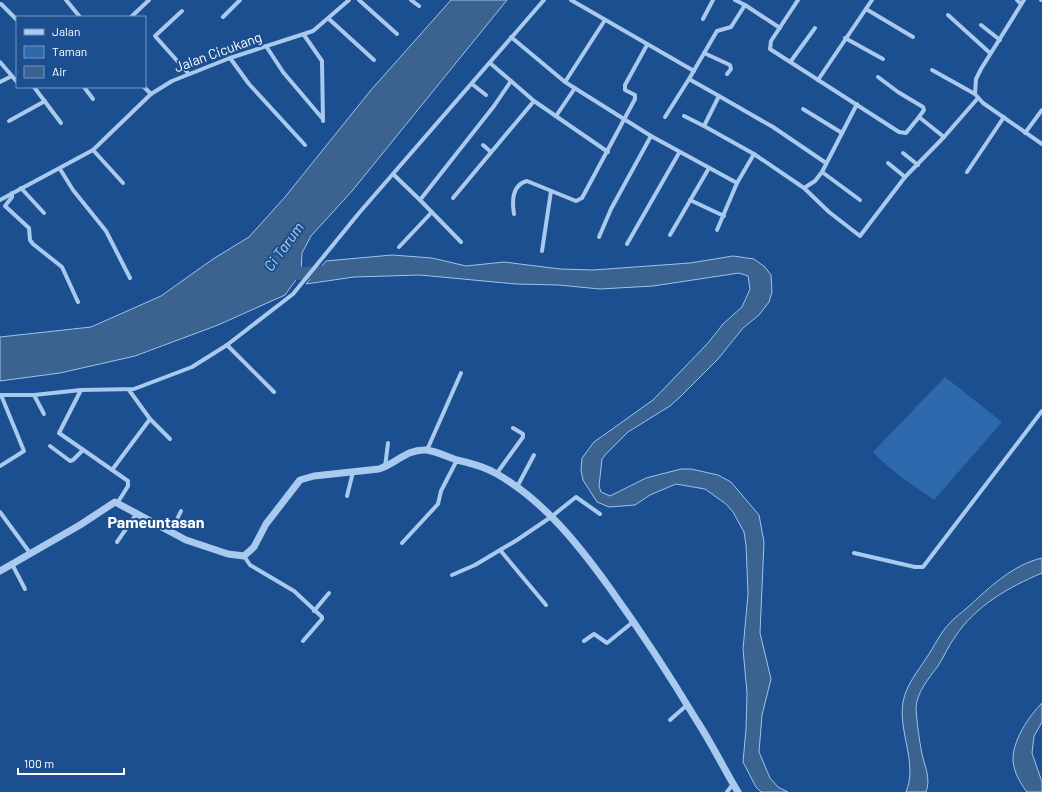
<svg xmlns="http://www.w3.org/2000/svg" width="1042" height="792" font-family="Barlow,sans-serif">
	<rect width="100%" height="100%" fill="#1b4f8f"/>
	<path fill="#2e69ad" d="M945,377L1002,422L934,500C913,485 890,471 873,452Z"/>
	<g fill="#3c6290" stroke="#9cc4f0">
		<polygon points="451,0 507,0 352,191 311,236 302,253 301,273 285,295 218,325 135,356 60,373 0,381 0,337 91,327 161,296 213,259 249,237 285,197 371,90"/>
		<polygon points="392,255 432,258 466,266 504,262 560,269 593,270 690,263 733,256 754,259 765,267 771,275 772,292 769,302 759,315 743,328 718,359 680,397 670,406 628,432 606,454 602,459 599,486 601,492 610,496 646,478 681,469 691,469 718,475 731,482 759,515 764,542 760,633 771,679 762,715 759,752 770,778 778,787 788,792 761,792 756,787 743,762 746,729 747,693 743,649 748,594 746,545 744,532 733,512 726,504 705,489 676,484 650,495 635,505 609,507 597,502 583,480 581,470 582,458 594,442 653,400 708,343 723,324 742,307 750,289 748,276 739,273 653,286 600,289 558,285 516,284 420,275 354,277 306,284 326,261"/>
		<path d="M1042,558V573C1009,587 975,606 955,637C948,646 944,657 938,666C929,678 916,693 916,709C917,723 919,739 922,754C925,767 931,779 926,792H906C918,763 898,732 903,702C906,685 918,671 927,657C934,647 940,633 949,624C954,618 961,613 967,608C989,588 1012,565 1042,558Z"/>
		<path d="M1042,703V722L1034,736L1032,753L1042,782V792H1027C1020,783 1014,772 1013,761C1012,741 1029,716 1042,703Z"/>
	</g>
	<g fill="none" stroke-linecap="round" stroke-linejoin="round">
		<polyline stroke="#3c6290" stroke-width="13" points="285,274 333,272"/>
		<g stroke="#a9c9ee" stroke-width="4">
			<polyline points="66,0 80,17"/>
			<polyline points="359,0 397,34"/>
			<polyline points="411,0 419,6"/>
			<polyline points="571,0 694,71"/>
			<polyline points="735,0 745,5 731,27 717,31 689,79 719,96 704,126 754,154 737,183"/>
			<polyline points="798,0 771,41 770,49 899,132 906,133 919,117 944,137"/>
			<polyline points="1017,0 1021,4"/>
			<polyline points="1024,0 981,69 976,79 975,94 983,103 1042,144"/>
			<polyline points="1041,0 1042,0"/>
			<polyline points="1,4 17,20"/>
			<polyline points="745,5 780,28"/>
			<polyline points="866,9 913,37"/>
			<polyline points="182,11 155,36 188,73"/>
			<polyline points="948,15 990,53"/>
			<polyline points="131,17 149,0"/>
			<polyline points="223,17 240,0"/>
			<polyline points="329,19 374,60"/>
			<polyline points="703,19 713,0"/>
			<polyline points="981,25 1000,40"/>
			<polyline points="304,35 322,61 323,121"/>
			<polyline points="511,37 565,82 651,136 737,183 717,230"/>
			<polyline points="845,38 883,59"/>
			<polyline points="266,46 283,72 322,118"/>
			<polyline points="704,53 730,65 731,69 727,74"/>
			<polyline points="230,58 249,84 305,145"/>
			<polyline points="791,61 815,28"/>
			<polyline points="0,62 12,76"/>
			<polyline points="932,70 975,94"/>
			<polyline points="878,77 898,92 923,107 924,110 919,117"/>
			<polyline points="818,80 872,0"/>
			<polyline points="511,81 534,101 608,152"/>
			<polyline points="0,82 12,76 17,82"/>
			<polyline points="565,82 605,20"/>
			<polyline points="472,84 486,95"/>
			<polyline points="34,87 61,123"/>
			<polyline points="84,87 93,99"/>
			<polyline points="144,87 151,94"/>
			<polyline points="719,96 773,127 826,163"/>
			<polyline points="803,109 842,133"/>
			<polyline points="556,116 575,88"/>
			<polyline points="684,116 704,126"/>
			<polyline points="665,117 689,79"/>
			<polyline points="9,121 45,101"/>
			<polyline points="1025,133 1042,110"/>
			<polyline points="483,145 491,152"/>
			<polyline points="93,150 123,183"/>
			<polyline points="903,153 918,165"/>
			<polyline points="754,154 804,188 829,212 860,236 905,177 944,137 978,98"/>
			<polyline points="888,163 905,177"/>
			<polyline points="60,169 73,190 106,231 130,278"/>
			<polyline points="822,172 860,200"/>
			<polyline points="967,172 1004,117"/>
			<polyline points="393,174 420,200"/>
			<polyline points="21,188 44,213"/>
			<polyline points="804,188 815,181 822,172 857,104"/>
			<polyline points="12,193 12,197 5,206 29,228 30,240 33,244 62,267 78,302"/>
			<polyline points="453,198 534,101"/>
			<polyline points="0,200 93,150 151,94 172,81 230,58 313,31 349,0"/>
			<polyline points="690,200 724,216"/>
			<path d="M514,214C512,202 512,185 527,181L576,201L582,198L635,99V95L625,90V85L647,45"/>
			<polyline points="670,235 709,168"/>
			<polyline points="599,237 611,209 651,136"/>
			<polyline points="461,242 420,200 494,106 511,81 490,63"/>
			<polyline points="627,244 679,153"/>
			<polyline points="399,247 432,212"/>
			<polyline points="542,251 551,191"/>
			<polyline points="227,345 274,392"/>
			<polyline points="81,390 59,433 128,481 128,486 118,502"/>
			<polyline points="129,390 150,419 170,439"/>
			<polyline points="0,395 34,395 81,390 134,389 192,367 227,345 293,294 359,213 544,0"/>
			<polyline points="34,395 44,414"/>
			<polyline points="50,446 70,461 73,460 83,450"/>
			<polyline points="427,450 461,373"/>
			<polyline points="0,466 24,451 1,395"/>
			<polyline points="385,467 388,443"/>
			<polyline points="112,470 150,419"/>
			<polyline points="497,473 523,437 523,434 513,428"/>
			<polyline points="517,487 534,455"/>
			<polyline points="347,496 353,472"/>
			<polyline points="0,512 30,553"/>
			<polyline points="171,532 181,511"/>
			<polyline points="117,542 137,513"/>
			<polyline points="402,543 438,504 441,491 457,460"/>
			<polyline points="500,550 546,605"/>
			<polyline points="854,553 915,567 923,567 1042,411"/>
			<polyline points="244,556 250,565 294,591 322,617 322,619 303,641"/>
			<polyline points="12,564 25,589"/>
			<polyline points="452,575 475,565 517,540 551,517 576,497 600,514"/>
			<polyline points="314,611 329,593"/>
			<polyline points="584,641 594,634 607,643 633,622"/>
			<polyline points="670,720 687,705"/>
			<polyline points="727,792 733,784"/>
		</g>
		<path stroke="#a9c9ee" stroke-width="7" d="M0,571L80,525L115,502L186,540L228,554L244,556L254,547L266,524L300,480L314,476L379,469C396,464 406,449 426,450C436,451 448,457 457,460C471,463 485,467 497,474C544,501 578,544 609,587C640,630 670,676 697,721C712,744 724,769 738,792"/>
	</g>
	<g text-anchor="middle" stroke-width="4" stroke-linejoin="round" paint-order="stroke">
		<g font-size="14" fill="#fff" stroke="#1b4f8f">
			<text transform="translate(218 52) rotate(-20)" y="5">Jalan Cicukang</text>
		</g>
		<g font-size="15" font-style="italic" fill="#b5d3f5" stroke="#1b4f8f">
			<text transform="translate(284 247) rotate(-54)" y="5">Ci Tarum</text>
		</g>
		<g font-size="16" font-weight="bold" fill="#fff" stroke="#1b4f8f">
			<text x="156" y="528">Pameuntasan</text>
		</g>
	</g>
	<rect x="16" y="16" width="130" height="72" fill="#1b4f8f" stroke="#7695bc"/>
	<rect x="24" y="29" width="20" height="6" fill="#a9c9ee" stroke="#7695bc"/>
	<text x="52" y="36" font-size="12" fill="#ffffff">Jalan</text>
	<rect x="24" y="46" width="20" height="12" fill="#2e69ad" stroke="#7695bc"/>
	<text x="52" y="56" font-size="12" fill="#ffffff">Taman</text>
	<rect x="24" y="66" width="20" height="12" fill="#3c6290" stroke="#7695bc"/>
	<text x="52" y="76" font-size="12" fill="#ffffff">Air</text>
	<path d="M18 768v6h106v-6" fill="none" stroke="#ffffff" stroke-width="2"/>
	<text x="24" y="768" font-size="12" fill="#ffffff" stroke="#1b4f8f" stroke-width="3" paint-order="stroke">100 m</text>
</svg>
